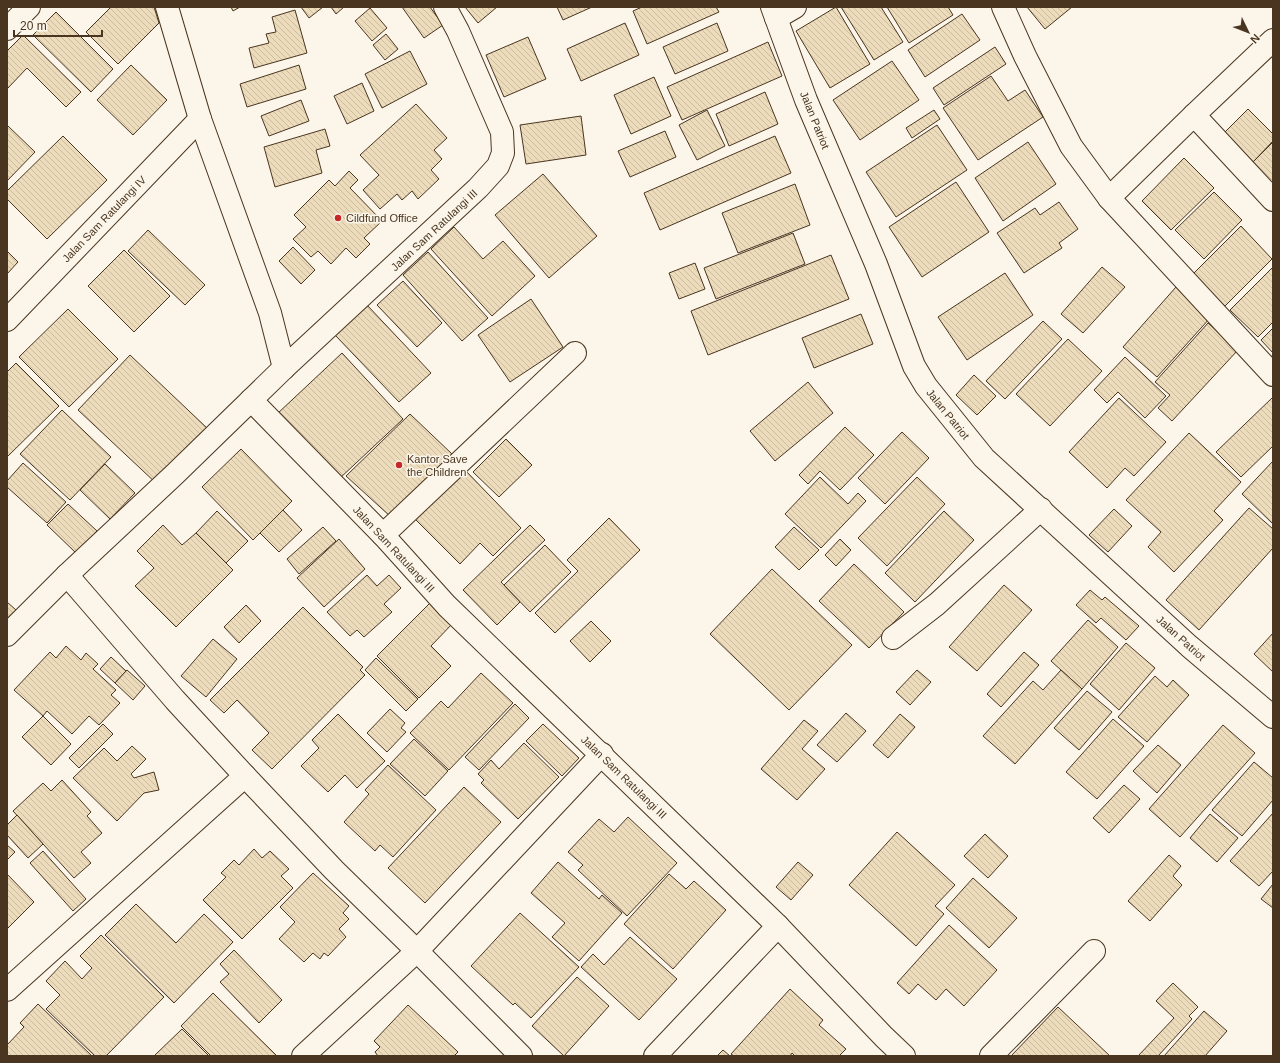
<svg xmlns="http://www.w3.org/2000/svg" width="1280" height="1063" font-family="Arial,sans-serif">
	<defs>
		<pattern id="building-back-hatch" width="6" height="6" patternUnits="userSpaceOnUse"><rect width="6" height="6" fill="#ecdcbc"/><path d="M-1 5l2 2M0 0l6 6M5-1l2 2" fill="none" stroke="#ccbda1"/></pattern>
	</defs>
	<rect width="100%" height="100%" fill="#fbf6e9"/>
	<g fill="url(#building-back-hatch)" stroke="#4a3520">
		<polygon points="111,7 154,7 159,23 118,64 86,32"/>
		<polygon points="231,7 240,7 233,11"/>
		<polygon points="301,7 323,7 309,18"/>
		<polygon points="331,7 344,7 336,14"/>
		<polygon points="402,7 430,7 443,25 424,38"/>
		<polygon points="465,7 497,7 478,23"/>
		<polygon points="557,7 592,7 563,20"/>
		<polygon points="642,7 716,7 719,12 647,44 633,11"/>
		<polygon points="836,7 870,64 830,88 796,31"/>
		<polygon points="841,7 881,7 903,42 874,60"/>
		<polygon points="887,7 948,7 953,15 909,43"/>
		<polygon points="1027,7 1072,7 1045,29"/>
		<polygon points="370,8 387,28 372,41 355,21"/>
		<polygon points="295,10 307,53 254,68 249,48 269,43 266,34 276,32 272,17"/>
		<polygon points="56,12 113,69 91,92 33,35"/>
		<polygon points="962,14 980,40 925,77 908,50"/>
		<polygon points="625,23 639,55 581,81 567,49"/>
		<polygon points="717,23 728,51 675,74 663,47"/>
		<polygon points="386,34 398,49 385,60 373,45"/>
		<polygon points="23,35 81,92 66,107 27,68 8,88 7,87 7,51"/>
		<polygon points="528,37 546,79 504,97 486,55"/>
		<polygon points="768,42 782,76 682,120 667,87"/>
		<polygon points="995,47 1006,64 944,105 933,88"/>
		<polygon points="410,51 427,84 382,108 365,74"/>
		<polygon points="892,61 919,100 860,140 833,100"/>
		<polygon points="131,65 167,100 133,135 97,100"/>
		<polygon points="299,65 306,89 247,107 240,84"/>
		<polygon points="991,76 1008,101 1025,90 1043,117 978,160 943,108"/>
		<polygon points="654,77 671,116 631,134 614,95"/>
		<polygon points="362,83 374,111 347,124 334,96"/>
		<polygon points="765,92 778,124 729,146 716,114"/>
		<polygon points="301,100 309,121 269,136 261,116"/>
		<polygon points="416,104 447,138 434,150 442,159 431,170 439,179 418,199 412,191 402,200 397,194 380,209 363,190 379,175 360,155"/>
		<polygon points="1248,109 1273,134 1273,141 1253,162 1224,133"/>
		<polygon points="707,110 725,146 697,160 679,125"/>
		<polygon points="934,110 940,119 912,138 906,128"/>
		<polygon points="581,116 586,155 526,164 520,125"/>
		<polygon points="7,125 35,152 7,181"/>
		<polygon points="937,125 967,170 896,217 866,172"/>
		<polygon points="325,129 330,146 316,150 322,173 275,187 264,147"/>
		<polygon points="665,131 676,157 630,177 618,151"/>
		<polygon points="63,136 107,180 47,239 7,199 7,191"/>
		<polygon points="775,136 791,173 660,230 644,193"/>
		<polygon points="1028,142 1056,184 1003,221 975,178"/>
		<polygon points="1273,142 1273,181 1270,183 1252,163"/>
		<polygon points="1184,158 1214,188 1171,230 1142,201"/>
		<polygon points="349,171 358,180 350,188 382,221 364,238 370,244 356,258 346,248 331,264 318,251 311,257 293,239 306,227 294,215 329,180 335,186"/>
		<polygon points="543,174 597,236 549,278 495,215"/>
		<polygon points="956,182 989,232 922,277 889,227"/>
		<polygon points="795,184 810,225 738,253 722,213"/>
		<polygon points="1214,192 1242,220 1204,259 1175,230"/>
		<polygon points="1059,202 1078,229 1059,243 1062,248 1024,273 997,233 1035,208 1040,215"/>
		<polygon points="1241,226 1272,259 1225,306 1193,274"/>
		<polygon points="454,227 483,259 503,241 535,276 492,316 431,249"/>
		<polygon points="148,230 205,285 185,305 128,251"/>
		<polygon points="793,233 805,264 716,299 704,268"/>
		<polygon points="293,247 315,270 301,284 279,261"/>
		<polygon points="124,250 170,296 134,332 88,286"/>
		<polygon points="7,251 18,262 7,274"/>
		<polygon points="428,252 488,318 462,341 403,275"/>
		<polygon points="831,255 849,299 708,355 691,311"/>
		<polygon points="695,263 705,289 679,299 669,273"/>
		<polygon points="1102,267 1125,287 1083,333 1061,314"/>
		<polygon points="1273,267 1273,322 1258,337 1230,310"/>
		<polygon points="1005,273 1033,315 967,360 938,317"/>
		<polygon points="403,281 442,323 417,347 377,305"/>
		<polygon points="1176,287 1210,318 1157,377 1123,347"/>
		<polygon points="531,299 563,347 510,382 478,335"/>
		<polygon points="367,305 431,373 399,402 335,335"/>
		<polygon points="68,309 118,359 69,407 19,357"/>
		<polygon points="861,314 873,344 814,368 802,338"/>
		<polygon points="1043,321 1062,339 1005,399 986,381"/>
		<polygon points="1208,323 1238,350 1172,421 1158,408 1170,395 1155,382"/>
		<polygon points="1273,328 1273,353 1261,340"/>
		<polygon points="1068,339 1102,371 1050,426 1016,394"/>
		<polygon points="342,353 403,419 339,479 277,414"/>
		<polygon points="130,355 208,429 157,484 78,410"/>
		<polygon points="1125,357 1166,396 1145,418 1118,392 1107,403 1094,390"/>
		<polygon points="16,363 59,406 7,457 7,372"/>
		<polygon points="974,375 996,396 977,415 956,395"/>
		<polygon points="808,382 833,413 775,461 750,431"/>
		<polygon points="1273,397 1273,446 1241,477 1216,452"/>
		<polygon points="1119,398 1166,442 1134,476 1125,468 1107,488 1069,452"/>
		<polygon points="62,410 111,457 70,500 20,454"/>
		<polygon points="410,414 452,454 391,517 346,476"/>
		<polygon points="845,427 874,455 840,490 820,471 808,484 799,475"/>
		<polygon points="902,432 929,458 885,504 858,478"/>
		<polygon points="1189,433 1241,482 1214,511 1223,520 1174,572 1148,547 1161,532 1126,500"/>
		<polygon points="506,439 532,465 499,497 473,472"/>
		<polygon points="241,449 292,501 253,540 202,487"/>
		<polygon points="1273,461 1273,524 1242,494"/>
		<polygon points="23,463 66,502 47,523 7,487 7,481"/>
		<polygon points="105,464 135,493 110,519 80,490"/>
		<polygon points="464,469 521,528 493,556 480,543 460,564 414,518"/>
		<polygon points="820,477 848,504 858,493 866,501 821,548 785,514"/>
		<polygon points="917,477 945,504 887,566 858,538"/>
		<polygon points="68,504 97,531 76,553 47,525"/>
		<polygon points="1249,508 1273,529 1273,548 1199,630 1166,600"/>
		<polygon points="1114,509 1132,526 1108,552 1089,535"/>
		<polygon points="283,510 302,530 279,552 260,533"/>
		<polygon points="217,511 248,541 226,563 196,533"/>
		<polygon points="944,511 974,540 915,602 885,573"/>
		<polygon points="609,518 640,550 555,633 535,613 578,571 567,560"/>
		<polygon points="163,525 182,545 196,533 233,570 176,627 135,586 154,568 137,551"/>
		<polygon points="530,525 545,540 501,582 520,602 497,625 463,590"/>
		<polygon points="323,527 336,541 299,574 287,559"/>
		<polygon points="794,527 819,550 799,570 775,547"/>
		<polygon points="339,539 365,569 324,607 297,578"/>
		<polygon points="840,539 851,550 836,566 825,555"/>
		<polygon points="545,545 571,572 530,612 504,585"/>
		<polygon points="854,564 904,612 869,648 819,601"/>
		<polygon points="772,569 852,645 789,710 710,634"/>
		<polygon points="367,575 377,586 389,575 401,588 384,604 392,612 364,637 357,630 350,636 327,612"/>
		<polygon points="1004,585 1032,610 977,671 949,647"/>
		<polygon points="1090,590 1102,600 1105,597 1139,626 1126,640 1101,618 1096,623 1076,605"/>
		<polygon points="432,601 454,622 431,646 451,666 419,698 377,656"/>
		<polygon points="7,602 16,610 7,621"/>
		<polygon points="246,605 261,621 239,643 224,627"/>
		<polygon points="303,607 363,667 360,670 365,675 272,769 252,750 269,733 237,700 224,713 210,700"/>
		<polygon points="1088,620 1118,647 1082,689 1051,661"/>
		<polygon points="591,621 611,641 590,662 570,641"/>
		<polygon points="1273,633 1273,672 1254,654"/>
		<polygon points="213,639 237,659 206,697 181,676"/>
		<polygon points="1126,643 1155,668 1119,710 1090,684"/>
		<polygon points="66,646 81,660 86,653 98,664 93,669 116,690 111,695 120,703 99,725 89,716 72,734 47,711 43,716 14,690 50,652 56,658"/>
		<polygon points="1024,652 1039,665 1001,707 987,694"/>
		<polygon points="111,657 126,671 115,683 100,669"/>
		<polygon points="376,658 418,699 406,711 365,670"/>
		<polygon points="127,670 145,686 133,700 115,683"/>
		<polygon points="917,670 931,682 910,705 896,692"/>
		<polygon points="1061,670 1082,689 1015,764 983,736 1033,681 1043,690"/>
		<polygon points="481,673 513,703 449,770 410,733 441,701 448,708"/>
		<polygon points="1155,676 1167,687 1173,680 1189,695 1147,742 1118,717"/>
		<polygon points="1087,691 1112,712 1079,750 1054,728"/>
		<polygon points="515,704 529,718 479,770 465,757"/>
		<polygon points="390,709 405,723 401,728 406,732 387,752 367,733"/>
		<polygon points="846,713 866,731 837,762 817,745"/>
		<polygon points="338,714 385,761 357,788 345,775 328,792 301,766 319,748 312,740"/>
		<polygon points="900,714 915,727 888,758 873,745"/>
		<polygon points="43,716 71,744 51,765 22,737"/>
		<polygon points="1113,719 1144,746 1097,799 1066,772"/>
		<polygon points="804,720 818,731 802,749 825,769 797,800 761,769"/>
		<polygon points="103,724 113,734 79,768 69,758"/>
		<polygon points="543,724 579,758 562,776 526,741"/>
		<polygon points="1223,725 1255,753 1180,837 1149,809"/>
		<polygon points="414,739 448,771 425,796 390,764"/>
		<polygon points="524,743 559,777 518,819 481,783 484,780 478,774 491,760 499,769"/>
		<polygon points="1158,745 1181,765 1157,793 1133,771"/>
		<polygon points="132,746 146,759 131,774 134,778 154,772 159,790 144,793 117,821 73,778 104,748 117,761"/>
		<polygon points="1254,762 1273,778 1273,800 1242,836 1212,810"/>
		<polygon points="388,765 436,810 393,857 380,845 375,851 344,822 369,794 365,790"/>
		<polygon points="62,780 91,812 87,816 102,833 81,852 91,863 74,878 13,811 43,783 51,791"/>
		<polygon points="1124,785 1140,799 1109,833 1093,818"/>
		<polygon points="464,787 501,822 425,903 388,868"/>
		<polygon points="1273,813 1273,871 1259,886 1230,861"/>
		<polygon points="1210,814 1238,838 1217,862 1190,838"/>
		<polygon points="17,815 43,844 28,858 7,835 7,825"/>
		<polygon points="628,817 677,863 627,916 578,870 583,865 568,852 599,819 614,832"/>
		<polygon points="897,832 955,885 935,906 944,914 916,946 849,885"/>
		<polygon points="985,834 1008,856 988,878 964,856"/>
		<polygon points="7,845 15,852 7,860"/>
		<polygon points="254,849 262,858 270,851 289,869 281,876 293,888 242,939 203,900 226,877 221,873 234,860 239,865"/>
		<polygon points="43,851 86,899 73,911 30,863"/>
		<polygon points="1169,855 1181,866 1173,876 1182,885 1150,921 1128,901"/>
		<polygon points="558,862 599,899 602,895 622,913 579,961 552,937 565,923 531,893"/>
		<polygon points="798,862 813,875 791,900 776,887"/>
		<polygon points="313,873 349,906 343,913 349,919 339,929 346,937 328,956 324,953 320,959 313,953 304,962 279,939 295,922 280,907"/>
		<polygon points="7,874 34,902 7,929"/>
		<polygon points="669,874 686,889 694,881 726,910 673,969 624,924"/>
		<polygon points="973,878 1017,918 989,948 946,908"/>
		<polygon points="1273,884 1273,908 1261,899"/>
		<polygon points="136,904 176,943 204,914 233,942 174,1003 105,935"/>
		<polygon points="520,913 579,967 531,1018 515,1003 513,1005 471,966"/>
		<polygon points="949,925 997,970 964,1006 946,989 936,1000 918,984 909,994 897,983"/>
		<polygon points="101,935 164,997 106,1056 95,1056 46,1009 60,995 46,981 65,961 82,979 92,968 80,956"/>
		<polygon points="630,937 677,979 639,1020 581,967 593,954 604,965"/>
		<polygon points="234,950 282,1000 259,1023 220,982 229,974 220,964"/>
		<polygon points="577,977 609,1006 564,1056 532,1026"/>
		<polygon points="1173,983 1198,1007 1189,1016 1192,1019 1158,1056 1138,1056 1174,1018 1156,1001"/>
		<polygon points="790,989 823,1020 819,1025 846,1049 839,1056 795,1056 792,1053 790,1056 734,1056 731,1054"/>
		<polygon points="213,993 277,1056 211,1056 181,1026"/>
		<polygon points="38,1004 92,1056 7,1056 7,1045 24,1027 20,1023"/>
		<polygon points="408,1005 458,1052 454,1056 378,1056 375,1052 380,1047 374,1041"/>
		<polygon points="1058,1007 1110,1056 1011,1056"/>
		<polygon points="1204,1011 1227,1031 1205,1056 1164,1056"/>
		<polygon points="182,1029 209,1056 154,1056"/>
		<polygon points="723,1050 730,1056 717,1056"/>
	</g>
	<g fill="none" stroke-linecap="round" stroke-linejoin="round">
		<g stroke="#4a3520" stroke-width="24">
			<g id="minor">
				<polyline points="167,7 200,119 270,313 284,368"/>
				<polyline points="772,7 806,100 876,264 914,366 926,386 984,458 1189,646 1273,717"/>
				<polyline points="1003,7 1025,56 1071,146 1109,198 1273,375"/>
				<polyline points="776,18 795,7"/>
				<polyline points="7,29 29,7"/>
				<polyline points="1194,115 1273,200"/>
				<polyline points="1109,198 1194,115 1273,40"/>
				<polyline points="7,320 200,119"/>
				<polyline points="251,400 383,535 447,606 778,926 884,1037 904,1056"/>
				<polyline points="383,535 575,353"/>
				<polyline points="67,575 175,700 245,776 334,870 417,951 521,1056"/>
				<polyline points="7,635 67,575 175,474 284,368 478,188 498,166 503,153 502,132 458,31 445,7"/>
				<polyline points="893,638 937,604 1041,509"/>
				<polyline points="7,990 245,776"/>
				<polyline points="303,1056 417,951 602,754"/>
				<polyline points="655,1056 778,926"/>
				<polyline points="991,1056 1094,951"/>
			</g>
		</g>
		<use href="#minor" stroke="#fbf6e9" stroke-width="22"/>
	</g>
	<g fill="#c62828" stroke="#fbf6e9" stroke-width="1.5">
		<circle cx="338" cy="218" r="4"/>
		<circle cx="399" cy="465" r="4"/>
	</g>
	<g text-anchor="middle" stroke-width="3" stroke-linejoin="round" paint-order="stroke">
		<g font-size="11" fill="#4a3520" stroke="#fbf6e9">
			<text transform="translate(815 120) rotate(68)" y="4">Jalan Patriot</text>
			<text transform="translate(104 219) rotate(-46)" y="4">Jalan Sam Ratulangi IV</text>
			<text transform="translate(434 230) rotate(-43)" y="4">Jalan Sam Ratulangi III</text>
			<text transform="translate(948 414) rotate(51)" y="4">Jalan Patriot</text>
			<text transform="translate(394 549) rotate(47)" y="4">Jalan Sam Ratulangi III</text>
			<text transform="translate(1181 638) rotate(42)" y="4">Jalan Patriot</text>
			<text transform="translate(624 777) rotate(44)" y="4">Jalan Sam Ratulangi III</text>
		</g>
		<g font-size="11" fill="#4a3520" stroke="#fbf6e9" text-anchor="start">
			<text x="346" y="222">Cildfund Office</text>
			<text x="407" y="463">Kantor Save<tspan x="407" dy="13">the Children</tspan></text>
		</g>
	</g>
	<rect width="1280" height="1063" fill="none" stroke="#4a3520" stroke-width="16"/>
	<g transform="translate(1248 32) rotate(133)" stroke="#fbf6e9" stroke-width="3" paint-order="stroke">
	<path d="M0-3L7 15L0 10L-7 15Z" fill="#4a3520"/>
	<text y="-6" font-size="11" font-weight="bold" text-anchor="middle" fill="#4a3520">N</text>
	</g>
	<path d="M14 30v6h88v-6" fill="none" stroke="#4a3520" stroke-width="2"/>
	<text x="20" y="30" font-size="12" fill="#4a3520" stroke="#fbf6e9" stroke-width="3" paint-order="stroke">20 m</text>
</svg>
